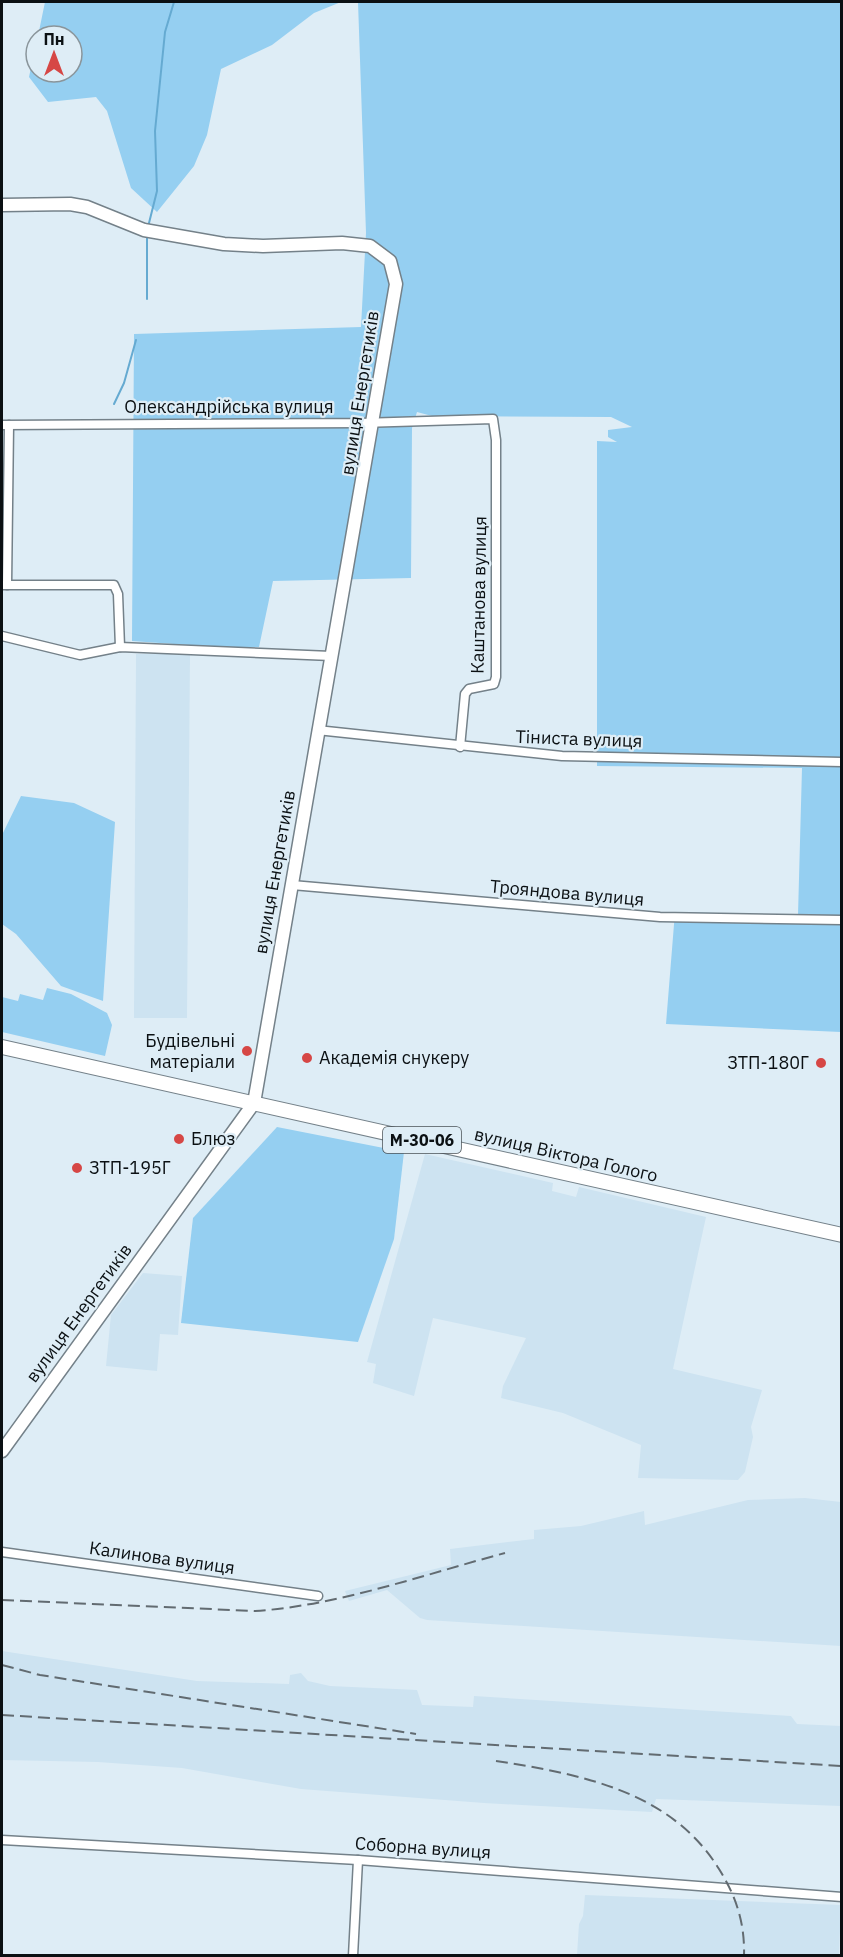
<svg xmlns="http://www.w3.org/2000/svg" width="843" height="1957" font-family="'IBM Plex Sans',sans-serif">
	<rect width="100%" height="100%" fill="#deedf6"/>
	<g fill="#cde3f1">
		<polygon points="136,654 190,654 187,1018 134,1018"/>
		<polygon points="425,1154 553,1183 552,1191 576,1197 579,1187 706,1217 673,1369 762,1390 751,1427 753,1437 745,1472 738,1480 638,1478 641,1445 563,1413 501,1398 503,1386 526,1338 433,1318 414,1396 373,1383 376,1364 367,1362"/>
		<polygon points="143,1273 182,1276 178,1335 160,1334 157,1371 106,1366 111,1315"/>
		<polygon points="805,1498 841,1502 841,1646 427,1620 420,1618 387,1590 349,1601 345,1591 451,1565 450,1549 534,1539 534,1530 581,1526 644,1511 645,1525 748,1500"/>
		<polygon points="2,1651 197,1681 289,1684 290,1675 301,1673 308,1681 330,1686 417,1690 422,1705 473,1707 474,1696 791,1716 797,1724 841,1726 841,1806 656,1799 652,1812 484,1803 301,1789 182,1768 98,1762 2,1760"/>
		<polygon points="585,1895 841,1905 839,1955 577,1955 579,1924 583,1916"/>
	</g>
	<g fill="#95cff1">
		<polygon points="45,2 341,2 314,13 272,45 221,69 207,135 194,166 157,212 131,188 107,111 96,97 48,102 29,77 36,44 36,72 72,72 72,36 38,36"/>
		<polygon points="358,2 841,2 841,1032 666,1024 675,912 798,915 802,768 597,766 597,441 617,442 608,437 608,430 632,427 611,417 432,416 417,412 412,428 411,578 273,581 259,647 230,648 132,641 134,334 361,327 366,233"/>
		<polygon points="21,796 74,803 115,822 103,1001 61,986 16,934 2,924 2,835"/>
		<polygon points="47,988 71,994 107,1013 112,1025 105,1056 2,1032 2,997 18,1001 20,994 43,1000"/>
		<polygon points="277,1127 404,1152 394,1239 358,1342 181,1323 193,1218"/>
	</g>
	<g fill="none" stroke-linecap="round" stroke-linejoin="round">
		<g stroke="#65aad1" stroke-width="2">
			<polyline points="148,227 157,191 155,131 165,32 174,2"/>
			<polyline points="147,236 147,299"/>
			<polyline points="114,404 124,383 136,340"/>
		</g>
		<g stroke="#748189" stroke-width="11">
			<g id="street">
				<polyline points="2,425 361,423 493,419 496,440 496,677 494,684 469,689 465,694 460,747"/>
				<polyline points="2,585 114,585 118,594 120,647"/>
				<polyline points="7,585 9,425"/>
				<polyline points="2,636 80,655 120,647 331,656"/>
				<polyline points="317,730 562,756 842,762"/>
				<polyline points="292,885 660,917 842,920"/>
				<polyline points="2,1552 318,1596"/>
				<polyline points="2,1840 358,1860 842,1897"/>
				<polyline points="353,1956 358,1860"/>
			</g>
		</g>
		<g stroke="#748189" stroke-width="15">
			<polyline id="secondary" points="2,205 70,204 87,207 144,230 224,244 263,246 342,243 370,246 390,261 396,284 254,1103 2,1451"/>
		</g>
		<g stroke="#748189" stroke-width="16">
			<polyline id="primary" points="2,1047 842,1235"/>
		</g>
		<use href="#street" stroke="#fff" stroke-width="8"/>
		<use href="#secondary" stroke="#fff" stroke-width="12"/>
		<use href="#primary" stroke="#fff" stroke-width="14"/>
		<g stroke="#626b71" stroke-width="2" stroke-dasharray="12 6" stroke-linecap="butt">
			<path d="M2,1600L255,1611C336,1606 426,1574 505,1553"/>
			<polyline points="2,1665 40,1675 416,1734"/>
			<polyline points="2,1715 842,1766"/>
			<path d="M496,1761C580,1774 671,1791 719,1869C736,1896 745,1923 744,1956"/>
		</g>
	</g>
	<g fill="#d64745" stroke="#deedf6" stroke-width="2">
		<circle cx="247" cy="1051" r="6"/>
		<circle cx="307" cy="1058" r="6"/>
		<circle cx="821" cy="1063" r="6"/>
		<circle cx="179" cy="1139" r="6"/>
		<circle cx="77" cy="1168" r="6"/>
	</g>
	<g text-anchor="middle" stroke-width="4.5" stroke-linejoin="round" paint-order="stroke">
		<rect fill="#deedf6" stroke="#4a5257" stroke-width="1.5" x="383" y="1127" width="78" height="26" rx="4.5"/>
		<g font-size="16" font-weight="bold" fill="#0b1013">
			<text x="422" y="1146">М-30-06</text>
		</g>
		<g font-size="18" fill="#0b1013" stroke="#deedf6">
			<text transform="translate(360 393) rotate(-81)" y="6">вулиця Енергетиків</text>
			<text x="229" y="413">Олександрійська вулиця</text>
			<text transform="translate(479 595) rotate(-89)" y="6">Каштанова вулиця</text>
			<text transform="translate(579 739) rotate(2)" y="6">Тіниста вулиця</text>
			<text transform="translate(275 872) rotate(-80)" y="6">вулиця Енергетиків</text>
			<text transform="translate(567 893) rotate(5)" y="6">Трояндова вулиця</text>
			<text transform="translate(566 1155) rotate(13)" y="6">вулиця Віктора Голого</text>
			<text transform="translate(79 1313) rotate(-54)" y="6">вулиця Енергетиків</text>
			<text transform="translate(162 1558) rotate(8)" y="6">Калинова вулиця</text>
			<text transform="translate(423 1848) rotate(4)" y="6">Соборна вулиця</text>
		</g>
		<g font-size="18" fill="#0b1013" stroke="#deedf6" text-anchor="start">
			<text x="235" y="1047" text-anchor="end">Будівельні<tspan x="235" dy="21">матеріали</tspan></text>
			<text x="319" y="1064">Академія снукеру</text>
			<text x="809" y="1069" text-anchor="end">ЗТП-180Г</text>
			<text x="191" y="1145">Блюз</text>
			<text x="89" y="1174">ЗТП-195Г</text>
		</g>
	</g>
	<rect width="843" height="1957" fill="none" stroke="#0b1013" stroke-width="6"/>
	<g transform="translate(54 54)"><circle r="28" fill="#deedf6" stroke="#8a959b" stroke-width="1.5"/>
	<path d="M0-4.5L10 22L0 15L-10 22Z" fill="#d64745"/>
	<text y="-9" font-size="16" font-weight="bold" text-anchor="middle" fill="#0b1013">Пн</text>
	</g>
</svg>
